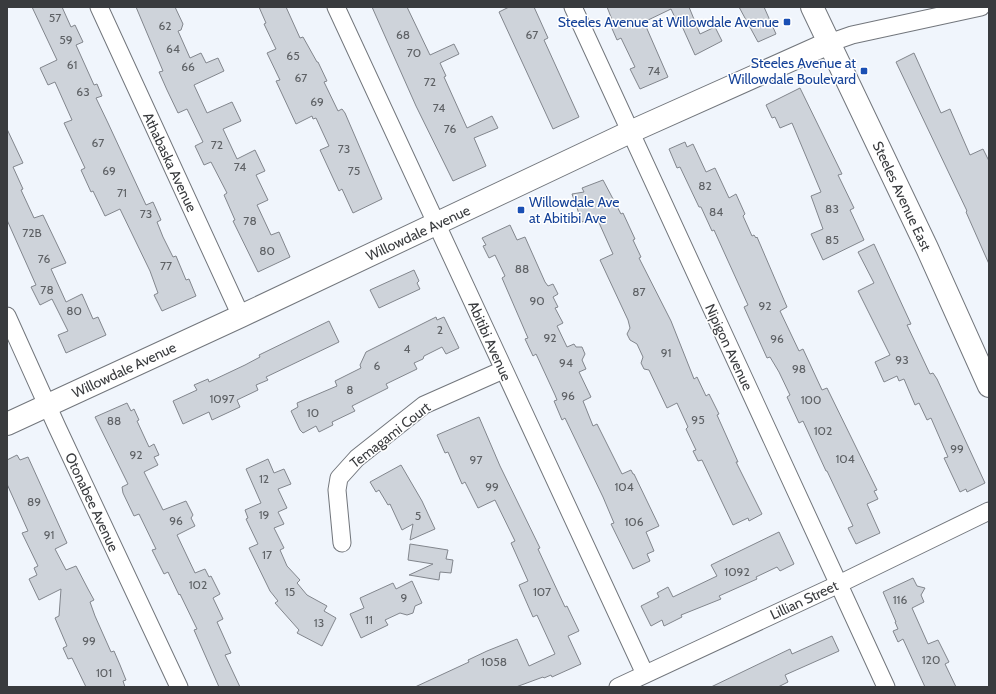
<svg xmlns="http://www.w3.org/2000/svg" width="996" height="694" font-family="Cabin,sans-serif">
	<rect width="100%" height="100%" fill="#f0f5fc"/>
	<g fill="#ced3da" stroke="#82868d">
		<polygon points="32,7 62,7 71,27 75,25 83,42 76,45 94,85 97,84 102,96 96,98 108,123 146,205 153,202 161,220 157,222 163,237 173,257 176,256 186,280 189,279 196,296 162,311 154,295 158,293 150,271 120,209 105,216 93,191 91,192 81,170 85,168 64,123 72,120 55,82 48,85 40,68 57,60"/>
		<polygon points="136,7 175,7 183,24 181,30 178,31 190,58 201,53 206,63 218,58 224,71 194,85 207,113 232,102 241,121 223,129 237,159 255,150 265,171 256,175 268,200 257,205 271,235 279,232 290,257 258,272 233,221 235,220 224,195 227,193 211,162 204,165 195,146 203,142 187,109 178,113 167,90 159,72 163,71"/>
		<polygon points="259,7 286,7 300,38 303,37 317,62 318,62 327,81 324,82 338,111 342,109 345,113 382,199 353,213 342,189 339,191 320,150 329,146 316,118 313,119 312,116 296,124 276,81 280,80 267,53 276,49 264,24 266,23"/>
		<polygon points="372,7 407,7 430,55 454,44 459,54 440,63 446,76 444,77 467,128 492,116 498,128 474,138 486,166 453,181 416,106"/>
		<polygon points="509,7 534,7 548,38 544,40 579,117 553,129 499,12"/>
		<polygon points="607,7 689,7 700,34 715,27 722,41 695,55 681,24 679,26 671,9 644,22 668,77 640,89 630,69 635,67 621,38 617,40 610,24 613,22"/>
		<polygon points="739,7 764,7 776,34 758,42"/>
		<polygon points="914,53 941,113 950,109 970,155 983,149 989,161 989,264 966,212 967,211 896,62"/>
		<polygon points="800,88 842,174 838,175 854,208 850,210 864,240 823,260 811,234 823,229 811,196 821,192 792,123 780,128 775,117 772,118 766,105"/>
		<polygon points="7,129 23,163 13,167 23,189 21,190 34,218 43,215 66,263 51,269 66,302 82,294 93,319 98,317 106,335 66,353 58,335 68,331 52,299 40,305 31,287 36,285 7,220"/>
		<polygon points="685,142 687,147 693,144 706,172 715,168 729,198 736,194 745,214 743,216 752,236 754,235 756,238 757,237 787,307 780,311 799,351 803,349 822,390 827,388 877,490 874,491 878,499 867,504 880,533 856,544 848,528 853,526 827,471 826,471 803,421 799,423 787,397 790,395 779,372 770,357 767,358 744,307 748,305 714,230 712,231 701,207 699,207 680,167 677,168 669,149"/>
		<polygon points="603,180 621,214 623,213 635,239 633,240 641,257 639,258 671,321 694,379 697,377 706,396 709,394 719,414 717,415 738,462 736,462 762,514 749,521 748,518 733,525 702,460 698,461 693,451 696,450 686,429 688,427 677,403 667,408 649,370 644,369 641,363 643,357 637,344 630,340 627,334 630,328 628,320 600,260 613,254 596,216 582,222 572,194 584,192 582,188"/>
		<polygon points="510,225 517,240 525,237 545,282 548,286 553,284 558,294 553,297 558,307 555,308 563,323 557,326 567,347 574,344 576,347 582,347 585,354 582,360 586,369 579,372 591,397 583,401 593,426 597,424 622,474 631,470 633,474 634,474 659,526 646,532 654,551 647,554 650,561 633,569 611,524 614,523 603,497 565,418 562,420 554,401 557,400 555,395 537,356 536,354 533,356 525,339 528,338 502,278 505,276 495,255 489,258 483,246 486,245 482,238"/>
		<polygon points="874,244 911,324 907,325 930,374 933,373 937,379 985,483 967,492 966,489 960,492 944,458 948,457 931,418 927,420 919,403 915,405 904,379 899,381 897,376 884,382 875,362 890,355 858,291 874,283 858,252"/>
		<polygon points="414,270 419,281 417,283 420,289 379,308 370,290"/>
		<polygon points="436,317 437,320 444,317 459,348 446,354 442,347 424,356 423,359 414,363 417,369 386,384 388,388 352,406 355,411 332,422 333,425 319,432 316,426 303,433 300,430 291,411 298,407 297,403 337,386 335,381 361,368 360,365 366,352"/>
		<polygon points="329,321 339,342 266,377 268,380 256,385 258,390 237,400 240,407 212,420 209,412 183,424 173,401 197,390 194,385 208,379 209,382 245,365 260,357 259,355"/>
		<polygon points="127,403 131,411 134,409 139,420 137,421 149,447 154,444 159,455 154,457 158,465 144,472 163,510 186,501 193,515 191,518 195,526 177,535 195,573 205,569 209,577 211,576 220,594 213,598 223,619 217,622 231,653 225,655 240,687 219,687 194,630 197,629 180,594 179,595 168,572 164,574 152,550 156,549 139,514 134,516 123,493 122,487 128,484 95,417"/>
		<polygon points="479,417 500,466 540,548 538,549 558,592 565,607 567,606 579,631 568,636 581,664 552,677 551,675 544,678 543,677 516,687 415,687 469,662 468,660 487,651 517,639 529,666 555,654 537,615 533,617 519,585 528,581 511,543 515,541 495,500 478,508 465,482 462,484 448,452 445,453 437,435"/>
		<polygon points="17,455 20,460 28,457 67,543 55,549 66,570 76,566 88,589 94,600 90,602 95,616 111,652 114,651 120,665 126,680 123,681 125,687 86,687 72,658 68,659 63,648 67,646 55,618 59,616 61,589 39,600 29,579 37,575 34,568 38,566 22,533 28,531 7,484 7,460"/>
		<polygon points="268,459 274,473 284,469 291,484 278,489 287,508 278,512 284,524 274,528 284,548 280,550 287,566 300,580 297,583 307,595 327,606 324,611 336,618 322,646 297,633 299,630 275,603 278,601 270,591 249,548 258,544 246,519 248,518 245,510 261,503 246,469"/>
		<polygon points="401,465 422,501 435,529 410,540 413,524 402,530 390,504 388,505 379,490 376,492 370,482"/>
		<polygon points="779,532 794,564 780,571 777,567 756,577 757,579 719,596 721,599 681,615 682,617 664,626 662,620 651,626 641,606 659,597 657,593 668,587 673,597 717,576 711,565"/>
		<polygon points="410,544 448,550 446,559 453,560 451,573 440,572 439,580 409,575 433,564 408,560"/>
		<polygon points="913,578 917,586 925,588 921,595 924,602 912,608 928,644 938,640 949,662 945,664 956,687 925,687 903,639 898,642 893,631 898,629 895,622 896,622 883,592"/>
		<polygon points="412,581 422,603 415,606 413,613 407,615 400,613 385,620 388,625 361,638 350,614 364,608 360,598 393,583 396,589"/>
		<polygon points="832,636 839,651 785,675 788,682 778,687 711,687 790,649 792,654"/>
	</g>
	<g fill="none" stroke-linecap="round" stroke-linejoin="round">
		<g stroke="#72767c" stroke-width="19">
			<g id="street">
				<polyline points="99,7 241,316"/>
				<polyline points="336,7 645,674"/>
				<polyline points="573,7 886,687"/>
				<polyline points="829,43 852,35 981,7"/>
				<polyline points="7,316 57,427 179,687"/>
				<polyline points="342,543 337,490 339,478 357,458 424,405 503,370"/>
				<polyline points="618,687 839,584 989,511"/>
			</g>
		</g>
		<g stroke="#72767c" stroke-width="24">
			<g id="secondary">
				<polyline points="812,7 927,248 989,386"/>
				<polyline points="7,424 241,316 630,132 829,43"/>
			</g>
		</g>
		<use href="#street" stroke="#fff" stroke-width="17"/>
		<use href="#secondary" stroke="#fff" stroke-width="22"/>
	</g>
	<g fill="#1a4fb4" stroke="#fff" stroke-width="1.5">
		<rect x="783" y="18" width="8" height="8" rx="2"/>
		<rect x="860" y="67" width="8" height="8" rx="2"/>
		<rect x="517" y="206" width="8" height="8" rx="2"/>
	</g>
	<g text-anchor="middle" stroke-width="3" stroke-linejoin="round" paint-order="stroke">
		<g font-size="12" fill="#5e6165">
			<text x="55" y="22">57</text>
			<text x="165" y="30">62</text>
			<text x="403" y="39">68</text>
			<text x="532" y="39">67</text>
			<text x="66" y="44">59</text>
			<text x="173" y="53">64</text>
			<text x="414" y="57">70</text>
			<text x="293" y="60">65</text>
			<text x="72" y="69">61</text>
			<text x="188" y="71">66</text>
			<text x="654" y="75">74</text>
			<text x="301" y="82">67</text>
			<text x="430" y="86">72</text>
			<text x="83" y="96">63</text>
			<text x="317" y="106">69</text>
			<text x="439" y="112">74</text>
			<text x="450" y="133">76</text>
			<text x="98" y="147">67</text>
			<text x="217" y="149">72</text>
			<text x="344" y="153">73</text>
			<text x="240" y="171">74</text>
			<text x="109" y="175">69</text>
			<text x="354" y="175">75</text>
			<text x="705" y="190">82</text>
			<text x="122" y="197">71</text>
			<text x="832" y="213">83</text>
			<text x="716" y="216">84</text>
			<text x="146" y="218">73</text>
			<text x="250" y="225">78</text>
			<text x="32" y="237">72B</text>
			<text x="832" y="244">85</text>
			<text x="267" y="255">80</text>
			<text x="44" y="263">76</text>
			<text x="166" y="270">77</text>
			<text x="522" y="273">88</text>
			<text x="47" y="294">78</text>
			<text x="639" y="296">87</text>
			<text x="537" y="305">90</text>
			<text x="765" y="310">92</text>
			<text x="74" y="315">80</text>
			<text x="440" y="334">2</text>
			<text x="550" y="342">92</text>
			<text x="777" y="343">96</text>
			<text x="407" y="353">4</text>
			<text x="666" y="357">91</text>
			<text x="902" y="364">93</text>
			<text x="566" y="367">94</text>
			<text x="377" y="370">6</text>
			<text x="799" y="373">98</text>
			<text x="350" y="394">8</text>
			<text x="568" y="400">96</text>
			<text x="222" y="403">1097</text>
			<text x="811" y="404">100</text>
			<text x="313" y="417">10</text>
			<text x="698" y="424">95</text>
			<text x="114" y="425">88</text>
			<text x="823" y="435">102</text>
			<text x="957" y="453">99</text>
			<text x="136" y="459">92</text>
			<text x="845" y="463">104</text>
			<text x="476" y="464">97</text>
			<text x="264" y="483">12</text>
			<text x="492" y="491">99</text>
			<text x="624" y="491">104</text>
			<text x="34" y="506">89</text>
			<text x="264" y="519">19</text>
			<text x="418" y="520">5</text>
			<text x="176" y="525">96</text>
			<text x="634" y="526">106</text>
			<text x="49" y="539">91</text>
			<text x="267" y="559">17</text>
			<text x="737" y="576">1092</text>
			<text x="198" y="589">102</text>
			<text x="290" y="596">15</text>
			<text x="542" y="596">107</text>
			<text x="404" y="602">9</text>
			<text x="900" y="604">116</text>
			<text x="369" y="624">11</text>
			<text x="319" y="627">13</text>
			<text x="89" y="645">99</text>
			<text x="931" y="664">120</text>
			<text x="494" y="666">1058</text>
			<text x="104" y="677">101</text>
		</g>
		<g font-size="14" fill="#164399" stroke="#fff" text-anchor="end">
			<text x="779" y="27">Steeles Avenue at Willowdale Avenue</text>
			<text x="856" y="68">Steeles Avenue at<tspan x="856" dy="16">Willowdale Boulevard</tspan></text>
			<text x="529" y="207" text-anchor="start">Willowdale Ave<tspan x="529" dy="16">at Abitibi Ave</tspan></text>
		</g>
		<g font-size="14" fill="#393b3e" stroke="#fff">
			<text transform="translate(170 162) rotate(65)" y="5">Athabaska Avenue</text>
			<text transform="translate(902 196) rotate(65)" y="5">Steeles Avenue East</text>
			<text transform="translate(418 233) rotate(-25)" y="5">Willowdale Avenue</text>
			<text transform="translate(490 341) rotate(66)" y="5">Abitibi Avenue</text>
			<text transform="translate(729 347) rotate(65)" y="5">Nipigon Avenue</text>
			<text transform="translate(124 370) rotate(-25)" y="5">Willowdale Avenue</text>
			<text transform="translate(390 435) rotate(-38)" y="5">Temagami Court</text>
			<text transform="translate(92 502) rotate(65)" y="5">Otonabee Avenue</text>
			<text transform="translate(804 600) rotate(-25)" y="5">Lillian Street</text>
		</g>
	</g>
	<rect width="996" height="694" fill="none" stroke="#393b3e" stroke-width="16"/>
</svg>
